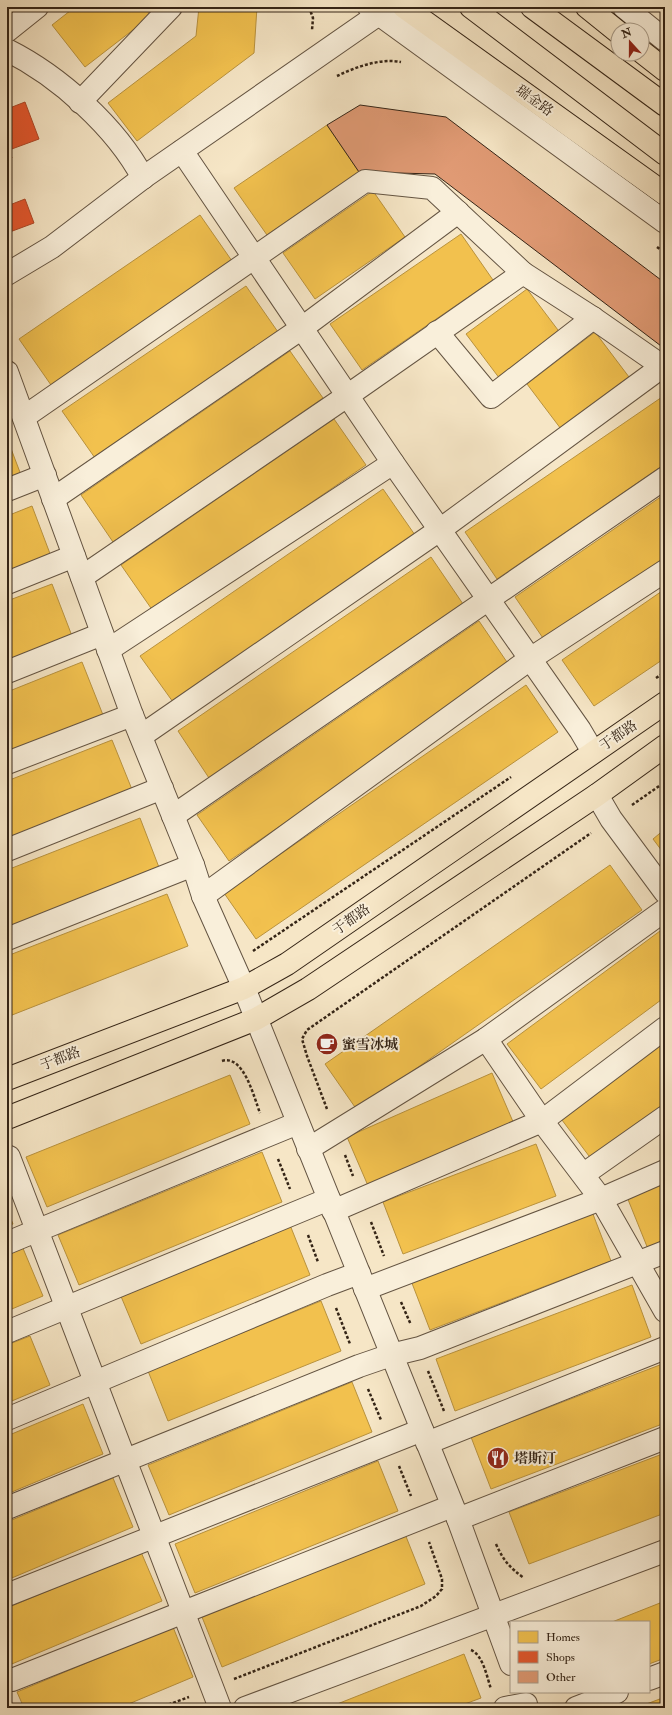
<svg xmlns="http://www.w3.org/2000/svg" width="672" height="1715" font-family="'IM FELL Double Pica','Noto Serif SC',serif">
	<rect width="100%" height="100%" fill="#f6e6c6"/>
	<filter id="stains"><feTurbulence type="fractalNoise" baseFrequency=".005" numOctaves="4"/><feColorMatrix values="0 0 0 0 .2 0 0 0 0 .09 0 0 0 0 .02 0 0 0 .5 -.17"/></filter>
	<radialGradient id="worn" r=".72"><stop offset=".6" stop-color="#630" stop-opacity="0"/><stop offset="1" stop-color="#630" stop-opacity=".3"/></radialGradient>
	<g fill="#f2c14e" stroke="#b9923d">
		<polygon points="7,7 19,7 7,16"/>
		<polygon points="75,7 144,7 151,16 85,67 52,25"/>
		<polygon points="199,7 257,7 254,53 137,141 108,103 196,36"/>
		<polygon points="327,125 359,172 267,235 234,188"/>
		<polygon points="373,191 405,237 315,299 283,253"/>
		<polygon points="200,215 232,261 51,385 19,339"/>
		<polygon points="461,234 493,280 362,370 330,324"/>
		<polygon points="246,286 278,332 95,458 62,411"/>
		<polygon points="527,289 561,334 500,379 466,334"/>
		<polygon points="595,332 629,377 561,429 527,384"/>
		<polygon points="290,351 323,398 113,542 81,495"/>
		<polygon points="665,395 665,464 497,579 465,532"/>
		<polygon points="334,419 366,465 153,611 121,565"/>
		<polygon points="7,438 21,475 7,481"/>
		<polygon points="383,489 415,535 173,702 140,656"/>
		<polygon points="665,494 665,562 547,644 515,597"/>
		<polygon points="32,506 52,559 7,577 7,516"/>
		<polygon points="431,557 463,604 209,778 178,731"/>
		<polygon points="52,584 72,636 7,662 7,601"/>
		<polygon points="665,589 665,658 594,706 562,660"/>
		<polygon points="479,621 511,668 229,861 197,815"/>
		<polygon points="82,662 103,715 7,752 7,692"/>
		<polygon points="526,685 558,732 256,939 224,893"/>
		<polygon points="112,740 133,792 7,841 7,781"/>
		<polygon points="140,818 160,870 7,930 7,870"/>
		<polygon points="665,829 665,855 653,839"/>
		<polygon points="610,865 642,910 357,1110 325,1064"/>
		<polygon points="167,894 188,946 7,1017 7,956"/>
		<polygon points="660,931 665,938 665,997 541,1089 507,1044"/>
		<polygon points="665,1037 665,1107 592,1160 559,1116"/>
		<polygon points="492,1073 514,1124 369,1188 347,1137"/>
		<polygon points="230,1075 250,1124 47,1207 26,1157"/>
		<polygon points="536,1144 556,1196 403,1254 383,1202"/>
		<polygon points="262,1152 282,1202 79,1285 58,1235"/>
		<polygon points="665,1182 665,1242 648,1249 627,1197"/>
		<polygon points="591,1209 611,1261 430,1330 410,1278"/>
		<polygon points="7,1210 13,1224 7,1226"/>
		<polygon points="290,1225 310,1275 141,1344 120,1294"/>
		<polygon points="22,1246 43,1296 7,1311 7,1252"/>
		<polygon points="632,1285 651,1337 455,1411 436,1359"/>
		<polygon points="321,1301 341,1351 168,1421 148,1371"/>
		<polygon points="30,1336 50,1385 7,1403 7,1345"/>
		<polygon points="665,1363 665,1423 491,1489 471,1437"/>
		<polygon points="352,1382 372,1432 169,1515 148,1465"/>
		<polygon points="83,1404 103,1454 7,1494 7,1436"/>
		<polygon points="665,1453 665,1513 529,1564 509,1512"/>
		<polygon points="378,1461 398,1511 195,1593 175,1544"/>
		<polygon points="113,1478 133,1527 7,1580 7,1522"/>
		<polygon points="405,1534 425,1584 222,1667 202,1617"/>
		<polygon points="141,1552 162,1601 7,1666 7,1608"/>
		<polygon points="665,1601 665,1658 649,1664 649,1622 612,1622"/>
		<polygon points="173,1627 193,1677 119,1708 24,1708 17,1692"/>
		<polygon points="464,1654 481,1698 454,1708 327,1708"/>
		<polygon points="665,1697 665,1708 636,1708"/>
	</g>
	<g fill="#e4572e" stroke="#af4827">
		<polygon points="25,102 39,139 9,150 12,158 7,160 7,109"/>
		<polygon points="25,199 34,223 7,233 7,206"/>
	</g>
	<polygon fill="#e09a74" stroke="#342416" points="360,105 446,117 665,283 665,349 435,174 359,172 327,125"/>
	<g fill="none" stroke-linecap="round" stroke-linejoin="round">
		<g stroke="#645442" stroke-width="24">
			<g id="minor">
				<polyline points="369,7 665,222"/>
				<polyline points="624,7 665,40"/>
				<polyline points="7,31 37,7"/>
				<path d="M7,50C59,76 116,127 143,178"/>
				<polyline points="80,102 171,7"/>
				<polyline points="182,151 393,463 580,730 593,752"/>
				<polyline points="7,274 52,247 144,177 389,7"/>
				<polyline points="437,332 491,397 593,318"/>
				<polyline points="7,372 132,715 193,865 203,896 244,988 458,1519 511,1664"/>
				<polyline points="24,417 365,181 432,188 523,273 593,318 665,368"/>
				<polyline points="7,490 45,475"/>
				<polyline points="53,499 302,328 458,212"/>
				<polyline points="82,577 347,396 523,273"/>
				<polyline points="7,583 74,556"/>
				<polyline points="108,650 393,463"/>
				<polyline points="7,672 102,634"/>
				<polyline points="141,736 441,529 663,366"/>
				<polyline points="7,763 132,715"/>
				<polyline points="597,795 611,819 665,892"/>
				<polyline points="173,816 665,478"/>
				<polyline points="7,850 162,788"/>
				<polyline points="203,896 530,659 665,571"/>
				<polyline points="7,939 193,865"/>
				<polyline points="486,1039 542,1121 601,1199 665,1311"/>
				<polyline points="308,1149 486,1039 665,910"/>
				<polyline points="7,1158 9,1157 220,1708"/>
				<polyline points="584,1174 665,1117"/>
				<polyline points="333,1211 542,1121 665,1028"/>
				<polyline points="7,1243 298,1123"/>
				<polyline points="365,1289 601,1199 665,1171"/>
				<polyline points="7,1332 329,1199"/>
				<polyline points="7,1419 327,1285 359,1273"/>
				<polyline points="427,1443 665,1348"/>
				<polyline points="7,1508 359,1366 391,1355 420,1348 665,1252"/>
				<polyline points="458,1519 665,1438"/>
				<polyline points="7,1595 422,1430"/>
				<polyline points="649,1679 665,1673"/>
				<polyline points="12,1680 452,1506"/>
				<polyline points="245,1708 665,1551"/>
				<polyline points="505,1708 526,1704"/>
				<polyline points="576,1708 617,1692"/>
			</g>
		</g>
		<g stroke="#342416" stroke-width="24">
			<g id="major">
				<polyline points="404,7 665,194"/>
				<polyline points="471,7 665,154"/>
				<polyline points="532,7 665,105"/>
				<polyline points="587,7 618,32"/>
				<polyline points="642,52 665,70"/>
				<polyline points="7,1079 244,988 287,964 665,703"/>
				<polyline points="7,1118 256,1019 308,989 597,795 665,746"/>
			</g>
		</g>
		<g stroke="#342416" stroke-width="2.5" stroke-dasharray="3 2" stroke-linecap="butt">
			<polyline points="309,7 313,18 312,30"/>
			<path d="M337,76C356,67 380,58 401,62"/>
			<polyline points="657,247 665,253"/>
			<polyline points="656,678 665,672"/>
			<polyline points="632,805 665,782"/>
			<polyline points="253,951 511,777"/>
			<path d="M222,1061C244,1054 254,1098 260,1113"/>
			<polyline points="327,1109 307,1056 302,1039 307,1030 591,833"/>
			<polyline points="345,1155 353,1176"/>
			<polyline points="278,1159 290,1189"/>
			<polyline points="371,1222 384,1256"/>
			<polyline points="308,1235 318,1262"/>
			<polyline points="401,1302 411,1325"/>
			<polyline points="336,1308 350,1344"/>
			<polyline points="428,1371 444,1411"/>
			<polyline points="368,1389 381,1420"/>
			<polyline points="399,1466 411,1496"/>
			<path d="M496,1544C503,1560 510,1568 524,1578"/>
			<path d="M471,1650C483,1655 487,1677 491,1689"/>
			<polyline points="234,1679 421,1606 436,1596 442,1589 442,1579 429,1542"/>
			<polyline points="159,1708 189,1697"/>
		</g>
		<use href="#minor" stroke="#f9efda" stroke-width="22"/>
		<use href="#major" stroke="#f6e6c6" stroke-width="22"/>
	</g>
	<defs>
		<g id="cafe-disc" transform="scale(1.15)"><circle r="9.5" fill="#8f2418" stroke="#f9efda"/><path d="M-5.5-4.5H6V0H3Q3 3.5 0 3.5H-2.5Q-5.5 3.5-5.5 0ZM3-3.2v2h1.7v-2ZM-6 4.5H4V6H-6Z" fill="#fff"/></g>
		<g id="restaurant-disc" transform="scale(1.15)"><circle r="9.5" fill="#8f2418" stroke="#f9efda"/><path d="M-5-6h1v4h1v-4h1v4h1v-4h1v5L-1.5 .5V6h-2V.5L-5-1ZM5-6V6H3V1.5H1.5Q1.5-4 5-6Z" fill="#fff"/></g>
	</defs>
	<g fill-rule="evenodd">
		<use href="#cafe-disc" x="327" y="1044"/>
		<use href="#restaurant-disc" x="498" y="1458"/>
	</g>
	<g text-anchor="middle" stroke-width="4" stroke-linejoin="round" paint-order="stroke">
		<g font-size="14" fill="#342416" stroke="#f9efda">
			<text transform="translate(535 100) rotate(36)" y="5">瑞金路</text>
			<text transform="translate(618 735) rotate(-34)" y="5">于都路</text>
			<text transform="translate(351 919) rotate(-35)" y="5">于都路</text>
			<text transform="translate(60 1058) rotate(-21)" y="5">于都路</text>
		</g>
		<g font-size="14" font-weight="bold" fill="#342416" stroke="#f9efda" text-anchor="start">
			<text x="342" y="1049">蜜雪冰城</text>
			<text x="514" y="1463">塔斯汀</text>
		</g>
	</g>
	<rect width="672" height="1715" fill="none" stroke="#f6e6c6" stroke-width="24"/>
	<rect x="8" y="8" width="656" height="1699" fill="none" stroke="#342416" stroke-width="2"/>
	<rect x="12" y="12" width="648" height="1691" fill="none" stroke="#342416"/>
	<rect x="510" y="1621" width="140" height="72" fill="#f9efda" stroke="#aa9e8c"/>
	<rect x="518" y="1631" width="20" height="12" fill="#f2c14e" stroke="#aa9e8c"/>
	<text x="546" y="1641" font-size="12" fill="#342416">Homes</text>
	<rect x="518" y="1651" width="20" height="12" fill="#e4572e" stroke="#aa9e8c"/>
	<text x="546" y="1661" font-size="12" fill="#342416">Shops</text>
	<rect x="518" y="1671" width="20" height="12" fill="#e09a74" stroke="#aa9e8c"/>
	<text x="546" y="1681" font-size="12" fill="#342416">Other</text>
	<g transform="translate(630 42) rotate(339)"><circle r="19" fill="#f9efda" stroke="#aa9e8c"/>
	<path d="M0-3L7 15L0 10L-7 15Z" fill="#8f2418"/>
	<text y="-6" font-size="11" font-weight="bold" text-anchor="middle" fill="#342416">N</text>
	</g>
	<rect width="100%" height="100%" filter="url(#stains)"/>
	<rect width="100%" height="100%" fill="url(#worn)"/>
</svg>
